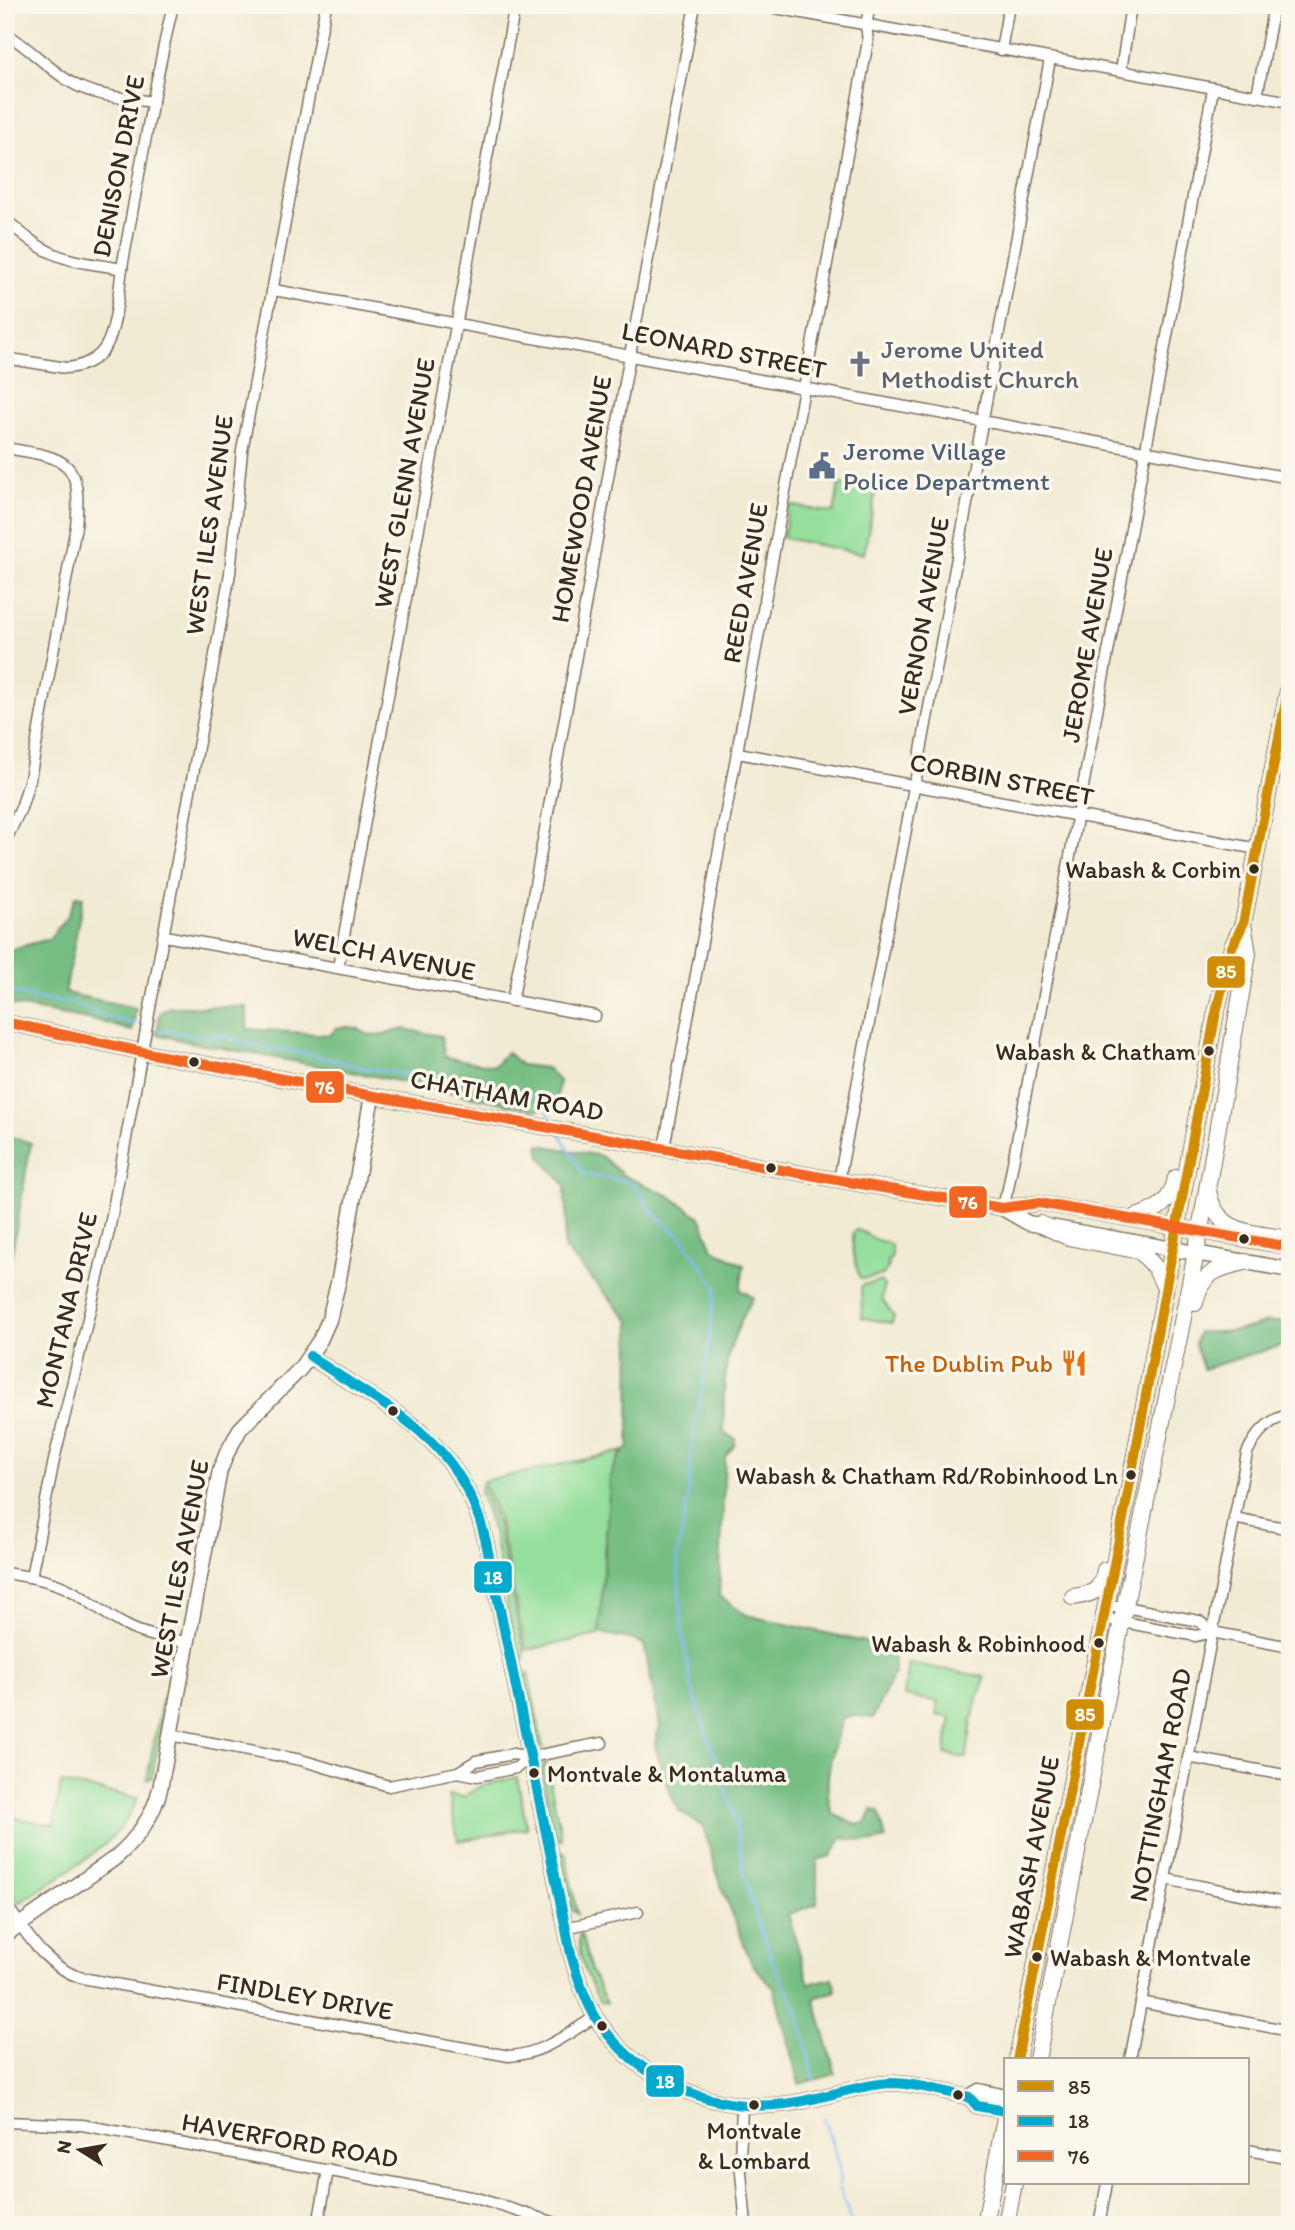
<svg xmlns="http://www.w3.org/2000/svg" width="1295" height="2230" font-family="Itim,sans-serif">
	<rect width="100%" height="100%" fill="#fbf7ec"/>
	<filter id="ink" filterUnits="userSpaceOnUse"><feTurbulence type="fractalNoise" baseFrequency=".0143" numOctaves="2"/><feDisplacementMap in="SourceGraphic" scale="14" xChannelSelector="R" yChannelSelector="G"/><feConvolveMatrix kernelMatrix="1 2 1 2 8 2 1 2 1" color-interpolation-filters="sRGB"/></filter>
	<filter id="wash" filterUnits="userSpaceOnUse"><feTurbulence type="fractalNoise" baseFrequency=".00686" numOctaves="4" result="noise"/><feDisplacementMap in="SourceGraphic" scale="28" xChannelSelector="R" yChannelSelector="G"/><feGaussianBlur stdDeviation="1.57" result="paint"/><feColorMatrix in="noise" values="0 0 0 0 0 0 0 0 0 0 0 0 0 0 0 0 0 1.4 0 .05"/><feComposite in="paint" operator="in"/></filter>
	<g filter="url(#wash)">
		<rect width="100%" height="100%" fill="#f2ebd4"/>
		<g fill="#94df9c" stroke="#68845d" stroke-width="2">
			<polygon points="839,484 876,490 864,554 783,538 789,505 834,513"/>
			<path d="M856,1230C865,1231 868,1237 876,1240C882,1242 886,1241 891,1245V1259H889L887,1266H889L883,1275L862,1279L859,1277L853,1251V1233Z"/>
			<polygon points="880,1281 884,1285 882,1299 894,1317 892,1323 862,1318 861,1287 863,1285"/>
			<polygon points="624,1451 619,1456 604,1550 604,1589 599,1635 526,1650 498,1517 483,1481"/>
			<polygon points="481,1483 497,1524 525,1658 517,1654 493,1531 480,1493"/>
			<polygon points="909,1663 985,1677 983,1687 977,1696 973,1717 969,1721 972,1722 966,1758 945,1754 951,1718 936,1715 938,1702 904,1696"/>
			<polygon points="528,1673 543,1748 538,1745 535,1739 523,1681"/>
			<polygon points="162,1698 166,1701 152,1778 147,1780"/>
			<polygon points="546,1763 562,1840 555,1838 542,1773 543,1766"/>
			<polygon points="517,1777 527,1828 458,1841 449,1795 464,1797 481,1786"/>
			<path d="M61,1783L138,1798C132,1810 127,1821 118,1831C96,1856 48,1883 20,1903L5,1882V1816L54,1825Z"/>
			<polygon points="565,1852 577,1914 571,1908 559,1856"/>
			<path d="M581,1934L591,1971L606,2003L600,2002C590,1983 577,1957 579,1935Z"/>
		</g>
		<g fill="#77be84" stroke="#597451" stroke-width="2">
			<polygon points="76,896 83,897 65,993 136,1008 132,1031 99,1021 5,1004 5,951 49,939 68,915"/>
			<polygon points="169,1007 247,1007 247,1029 331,1035 336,1028 351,1027 359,1029 366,1034 378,1036 404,1029 441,1036 445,1057 494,1066 507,1052 521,1065 547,1068 559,1081 557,1105 536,1110 379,1077 189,1042 157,1034 160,1013"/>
			<polygon points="5,1135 31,1143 5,1293"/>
			<path d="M539,1145L601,1156L624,1176L668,1195L700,1217L713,1249L744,1265L740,1290L753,1297C744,1314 736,1331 730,1349C723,1375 723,1407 724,1433L735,1439V1445L725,1457L719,1596L746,1615L874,1644L894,1659V1673L873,1718L852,1715L843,1718C833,1749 820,1784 833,1814L857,1825L867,1822L872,1810L879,1812L886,1839L873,1842L842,1838L831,1856L817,1860V1904L788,1914L809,1984L832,1978L836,1991L814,1998L836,2074L799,2084L774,1988L752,1964L723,1891L703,1827L678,1810L662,1773L655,1743L660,1726L644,1644L630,1639L599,1633L610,1479C613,1465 619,1457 629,1447L630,1321L564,1248L567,1207L565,1201V1185L541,1157Z"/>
			<path d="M1267,1322H1290V1343L1203,1369L1195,1345L1198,1332C1222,1333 1245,1331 1267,1322Z"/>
		</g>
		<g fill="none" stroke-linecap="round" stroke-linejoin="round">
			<g stroke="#82baf2" stroke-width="2.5">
				<polyline points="5,990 39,999 76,1004 105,1016 135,1024"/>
				<polyline points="159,1030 206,1037 221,1035 257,1046 309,1054 370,1069 492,1086 539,1097 554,1123"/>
				<polyline points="560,1134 583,1174 633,1183 651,1210 683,1239 716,1286 706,1366 692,1439 688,1498 677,1555 682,1631 692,1689 736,1821 744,1874 757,1919 772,1960 798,2012 814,2079"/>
				<polyline points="824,2118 838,2161 840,2189 852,2225"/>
			</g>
		</g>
	</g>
	<g filter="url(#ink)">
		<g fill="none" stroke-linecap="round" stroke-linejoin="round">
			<g stroke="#7b6e5e" stroke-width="13">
				<g id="street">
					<polyline points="759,5 1290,102"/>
					<path d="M5,33C29,47 48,69 72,83C96,97 127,98 153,102"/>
					<polyline points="1001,50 1009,5"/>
					<polyline points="1121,71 1131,5"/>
					<polyline points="1257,96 1274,5"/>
					<path d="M5,219C19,231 34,245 50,252C72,263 98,264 122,269"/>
					<polyline points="274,290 1290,478"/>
					<path d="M5,358L66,368C82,367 98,360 106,346C117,327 119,285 123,262C139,177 153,90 173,5"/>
					<path d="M5,448C65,458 83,458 76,526L30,779L21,808L5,842"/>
					<polyline points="738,753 1258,849"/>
					<polyline points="165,936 595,1016"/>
					<polyline points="338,968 515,5"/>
					<polyline points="512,1001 531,907 628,366 695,5"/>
					<polyline points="664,1148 868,41 866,25 870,5"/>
					<polyline points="839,1180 917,772 1050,59"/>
					<polyline points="1002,1208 1008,1189 1213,89"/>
					<polyline points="1234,1518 1290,1529"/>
					<path d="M5,1573C25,1576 45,1579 64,1587C87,1597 103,1614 125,1625C144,1636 167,1638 188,1642"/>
					<polyline points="31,1577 54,1460 109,1231 230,573 242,451 326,5"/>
					<polyline points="1106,1607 1125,1607 1199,1621 1212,1632 1290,1647"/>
					<polyline points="1103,1618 1196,1636 1212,1632"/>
					<polyline points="170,1735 301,1760 389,1786 458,1772 476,1761 513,1754 530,1757 602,1743"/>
					<polyline points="1188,1757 1290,1776"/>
					<polyline points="458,1772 477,1776 516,1768 530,1757"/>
					<polyline points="1165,1879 1290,1904"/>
					<path d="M5,1903C27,1934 44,1966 82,1978L509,2056C543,2054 567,2034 595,2017"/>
					<polyline points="565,1928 638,1912"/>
					<polyline points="1141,2002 1290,2031"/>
					<path d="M1130,2060L1247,1453C1256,1433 1269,1419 1290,1414"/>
					<polyline points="742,2105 740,2162 746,2225"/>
					<polyline points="5,2122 82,2125 476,2198 562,2225"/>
					<polyline points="1248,2150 1290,2158"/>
					<polyline points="318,2225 328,2170"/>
					<polyline points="1099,2225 1107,2183"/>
				</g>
			</g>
			<g stroke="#7b6e5e" stroke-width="17">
				<g id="secondary">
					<polyline points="5,1022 142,1052 346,1091 854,1183 1002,1208 1039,1203 1290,1247"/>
					<polyline points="1002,1208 1028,1223 1290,1270"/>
					<path d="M310,1356C390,1412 461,1436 486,1542L571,1954C577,1976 584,1998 596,2018C637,2081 713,2113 785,2104C821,2100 855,2085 890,2083C916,2083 944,2092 969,2097L977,2106L1006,2111"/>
					<path d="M5,1935L115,1858C137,1839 153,1817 160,1789L220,1470L227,1453L240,1429L300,1369L320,1340L329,1320L339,1279L372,1096"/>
					<polyline points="969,2097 979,2091 1006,2097"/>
				</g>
			</g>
			<g stroke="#7b6e5e" stroke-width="18">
				<g id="primary">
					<path d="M1208,1190C1215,1235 1254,1233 1290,1239"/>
					<path d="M1134,1218C1157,1210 1171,1204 1176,1178"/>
					<polyline points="1040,1224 1068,1237 1140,1251 1155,1267 1165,1288"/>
					<path d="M1195,1303C1201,1272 1218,1268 1245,1262"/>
					<path d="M1073,1597C1093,1594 1101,1592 1105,1570"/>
					<polyline points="1017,2060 1129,1488 1215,1017 1232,947 1243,924 1290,680"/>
					<polyline points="1037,2060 1118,1640 1196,1253 1248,954 1243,924"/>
					<polyline points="985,2225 1006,2112"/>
					<polyline points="1006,2225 1014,2183"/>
				</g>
			</g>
			<use href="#street" stroke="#fff" stroke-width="10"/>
			<use href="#secondary" stroke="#fff" stroke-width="14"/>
			<use href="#primary" stroke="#fff" stroke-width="16"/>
			<g stroke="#fbf7ec" stroke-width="16">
				<polyline id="bus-1" points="1017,2060 1129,1488 1215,1017 1232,947 1243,924 1290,680"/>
			</g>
			<g stroke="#fbf7ec" stroke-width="16">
				<path id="bus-2" d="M310,1356C390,1412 461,1436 486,1542L571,1954C577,1976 584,1998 596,2018C637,2081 713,2113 785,2104C821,2100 855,2085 890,2083C916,2083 944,2092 969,2097L977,2106L1006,2111"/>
			</g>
			<g stroke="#fbf7ec" stroke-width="16">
				<polyline id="bus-3" points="5,1022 142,1052 346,1091 854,1183 1002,1208 1039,1203 1290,1247"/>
			</g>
			<use href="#bus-1" stroke="#d18d06" stroke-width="10"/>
			<use href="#bus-2" stroke="#00a9ce" stroke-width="10"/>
			<use href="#bus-3" stroke="#f26522" stroke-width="10"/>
		</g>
	</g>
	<defs>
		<g id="church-bare" transform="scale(2.1)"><path d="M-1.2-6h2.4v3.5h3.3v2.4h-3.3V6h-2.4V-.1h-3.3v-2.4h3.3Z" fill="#6b7280" stroke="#fbf7ec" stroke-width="2.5" paint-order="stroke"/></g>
		<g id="civic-bare" transform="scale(2.1)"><path d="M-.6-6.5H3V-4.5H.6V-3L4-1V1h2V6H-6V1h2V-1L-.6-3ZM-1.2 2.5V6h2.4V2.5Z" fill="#5c6f8a" stroke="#fbf7ec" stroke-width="2.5" paint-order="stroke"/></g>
		<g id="restaurant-bare" transform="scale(2.1)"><path d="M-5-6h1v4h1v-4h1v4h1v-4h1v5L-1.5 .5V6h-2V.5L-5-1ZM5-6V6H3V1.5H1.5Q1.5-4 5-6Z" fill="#e8710a" stroke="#fbf7ec" stroke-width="2.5" paint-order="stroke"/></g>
	</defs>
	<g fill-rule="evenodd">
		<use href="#church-bare" x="860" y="364"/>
		<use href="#civic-bare" x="822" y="466"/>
		<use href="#restaurant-bare" x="1074" y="1363"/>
	</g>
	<g fill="#3b2a1e" stroke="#fbf7ec" stroke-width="2.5">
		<circle cx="1254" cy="869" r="6"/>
		<circle cx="1209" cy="1051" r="6"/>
		<circle cx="194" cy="1062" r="6"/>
		<circle cx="771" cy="1168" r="6"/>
		<circle cx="1244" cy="1239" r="6"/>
		<circle cx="393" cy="1411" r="6"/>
		<circle cx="1131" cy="1475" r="6"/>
		<circle cx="1099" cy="1643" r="6"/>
		<circle cx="534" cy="1773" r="6"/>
		<circle cx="1037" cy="1957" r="6"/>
		<circle cx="602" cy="2026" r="6"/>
		<circle cx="958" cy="2095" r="6"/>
		<circle cx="754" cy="2105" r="6"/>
	</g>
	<g text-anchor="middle" stroke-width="7" stroke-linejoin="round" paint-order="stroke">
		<g font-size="24" fill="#3b2a1e" stroke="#fbf7ec" text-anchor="end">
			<text x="1241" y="878">Wabash &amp; Corbin</text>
			<text x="1196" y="1060">Wabash &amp; Chatham</text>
			<text x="1118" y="1484">Wabash &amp; Chatham Rd/Robinhood Ln</text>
			<text x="1086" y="1652">Wabash &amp; Robinhood</text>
			<text x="547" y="1782" text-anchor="start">Montvale &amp; Montaluma</text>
			<text x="1050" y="1966" text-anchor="start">Wabash &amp; Montvale</text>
			<text x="754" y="2139" text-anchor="middle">Montvale<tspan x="754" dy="30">&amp; Lombard</tspan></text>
		</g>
		<g font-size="26" fill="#3b2a1e" stroke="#fbf7ec">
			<text transform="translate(118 166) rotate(-79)" y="9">DENISON DRIVE</text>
			<text transform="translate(724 350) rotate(11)" y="9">LEONARD STREET</text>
			<text transform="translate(404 483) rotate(-80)" y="9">WEST GLENN AVENUE</text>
			<text transform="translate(581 499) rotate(-80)" y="9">HOMEWOOD AVENUE</text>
			<text transform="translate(209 525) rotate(-82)" y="9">WEST ILES AVENUE</text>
			<text transform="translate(745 583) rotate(-80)" y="9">REED AVENUE</text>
			<text transform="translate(923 616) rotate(-80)" y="9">VERNON AVENUE</text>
			<text transform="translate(1087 645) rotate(-80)" y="9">JEROME AVENUE</text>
			<text transform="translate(1002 779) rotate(11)" y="9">CORBIN STREET</text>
			<text transform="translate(384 954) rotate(11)" y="9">WELCH AVENUE</text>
			<text transform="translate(507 1095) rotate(10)" y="9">CHATHAM ROAD</text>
			<text transform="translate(66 1310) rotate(-77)" y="9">MONTANA DRIVE</text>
			<text transform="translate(179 1569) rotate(-79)" y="9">WEST ILES AVENUE</text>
			<text transform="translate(1160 1785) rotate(-79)" y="9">NOTTINGHAM ROAD</text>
			<text transform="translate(1031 1857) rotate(-79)" y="9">WABASH AVENUE</text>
			<text transform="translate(305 1996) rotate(10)" y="9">FINDLEY DRIVE</text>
			<text transform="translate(290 2140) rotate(10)" y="9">HAVERFORD ROAD</text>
		</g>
		<g font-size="26" fill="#5b616d" stroke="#fbf7ec" text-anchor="start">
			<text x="881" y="358">Jerome United<tspan x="881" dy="30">Methodist Church</tspan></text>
		</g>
		<g font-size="26" fill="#4e5e75" stroke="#fbf7ec" text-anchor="start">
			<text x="843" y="460">Jerome Village<tspan x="843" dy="30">Police Department</tspan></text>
		</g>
		<g font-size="26" fill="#c56008" stroke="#fbf7ec" text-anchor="end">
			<text x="1053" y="1372">The Dublin Pub</text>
		</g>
	</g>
	<g stroke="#fbf7ec" stroke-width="2.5">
		<rect x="1206" y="955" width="40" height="34" rx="7" fill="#d18d06"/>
		<rect x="305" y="1070" width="40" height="34" rx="7" fill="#f26522"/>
		<rect x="948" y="1185" width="40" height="34" rx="7" fill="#f26522"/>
		<rect x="473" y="1560" width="40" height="34" rx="7" fill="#00a9ce"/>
		<rect x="1065" y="1698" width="40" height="33" rx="7" fill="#d18d06"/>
		<rect x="645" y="2064" width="40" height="34" rx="7" fill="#00a9ce"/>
	</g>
	<g font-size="19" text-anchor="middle" font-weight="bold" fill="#fff">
		<text x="1226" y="978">85</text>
		<text x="325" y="1094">76</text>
		<text x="968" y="1209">76</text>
		<text x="493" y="1584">18</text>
		<text x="1085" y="1721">85</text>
		<text x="665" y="2088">18</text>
	</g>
	<rect width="1295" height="2230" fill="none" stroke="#fbf7ec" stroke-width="28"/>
	<rect x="1004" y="2058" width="245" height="126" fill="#fbf7ec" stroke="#aea59a" stroke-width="2"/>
	<rect x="1018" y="2081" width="35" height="10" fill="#d18d06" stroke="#aea59a" stroke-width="2"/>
	<text x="1068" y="2094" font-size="21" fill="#3b2a1e">85</text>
	<rect x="1018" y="2116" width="35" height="10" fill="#00a9ce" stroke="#aea59a" stroke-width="2"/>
	<text x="1068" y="2128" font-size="21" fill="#3b2a1e">18</text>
	<rect x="1018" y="2151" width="35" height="10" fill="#f26522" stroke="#aea59a" stroke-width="2"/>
	<text x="1068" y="2164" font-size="21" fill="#3b2a1e">76</text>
	<g transform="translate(80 2150) rotate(281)" stroke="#fbf7ec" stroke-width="5" paint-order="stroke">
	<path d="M0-5L12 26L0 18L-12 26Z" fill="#3b2a1e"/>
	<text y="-10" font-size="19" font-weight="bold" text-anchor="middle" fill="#3b2a1e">N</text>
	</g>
</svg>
